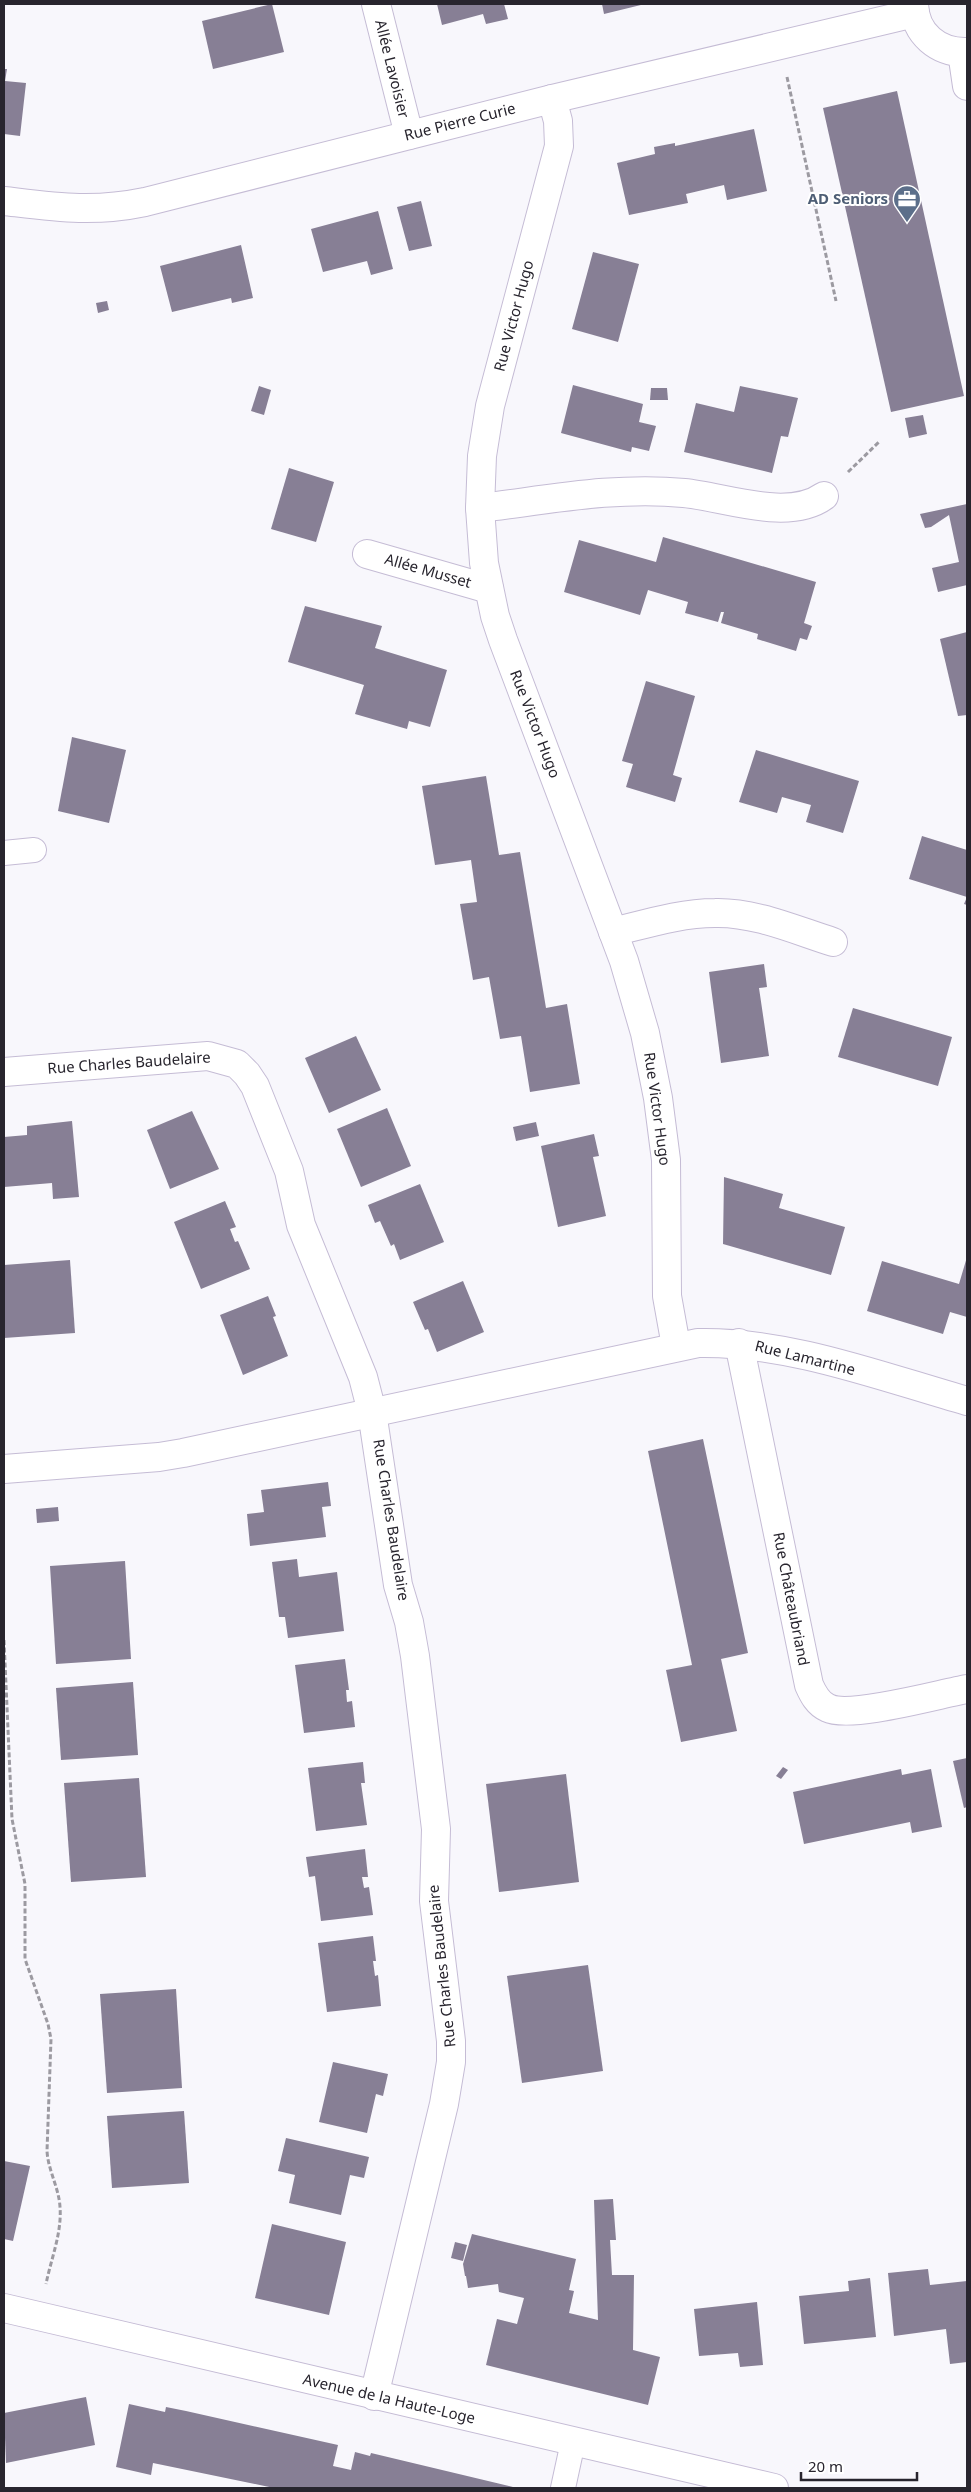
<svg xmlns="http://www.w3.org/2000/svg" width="971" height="2492" font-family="'Noto Sans',sans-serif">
	<rect width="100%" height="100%" fill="#f8f7fc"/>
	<g fill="#877f95">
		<polygon points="272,4 284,52 213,69 202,21"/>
		<polygon points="437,4 504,4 508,19 486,24 483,14 442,25"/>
		<polygon points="602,4 645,4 604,14"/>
		<polygon points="4,69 7,69 5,81 26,83 20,136 4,134"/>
		<polygon points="897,91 964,396 891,412 823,108"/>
		<polygon points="754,129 767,191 727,200 724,185 686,194 688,203 629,215 617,163 655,154 654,147 675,143 675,146"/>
		<polygon points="421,201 432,246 409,251 397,207"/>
		<polygon points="378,211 393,269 371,275 367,261 323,272 311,229"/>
		<polygon points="241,245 253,298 232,303 231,298 172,312 160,266"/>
		<polygon points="593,252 639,264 618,342 572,329"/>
		<polygon points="107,301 109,310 98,313 96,303"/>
		<polygon points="573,385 643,404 639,422 656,426 649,451 632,447 631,452 561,433"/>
		<polygon points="259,386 271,390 264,415 251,411"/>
		<polygon points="740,386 798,398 788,437 781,436 772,473 684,452 696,403 734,412"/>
		<polygon points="651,388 667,388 668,400 650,400"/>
		<polygon points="923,415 927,434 909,438 905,418"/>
		<polygon points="289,468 334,482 316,542 271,529"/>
		<polygon points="967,504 967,585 938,592 932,568 959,562 949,515 931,527 925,528 920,514"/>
		<polygon points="663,537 816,582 804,623 812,626 807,640 800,638 796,651 757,639 758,634 721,623 724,612 721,612 718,622 685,613 688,602 648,590 640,615 564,592 579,540 656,562"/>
		<polygon points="305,606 382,626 375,648 447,670 430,727 409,721 407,729 355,714 364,685 288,662"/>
		<polygon points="967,632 967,715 958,716 940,639"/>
		<polygon points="646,681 695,696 673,775 682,778 675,802 626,787 633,764 622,761"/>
		<polygon points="72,737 126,750 109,823 58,811"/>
		<polygon points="756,750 859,781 843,833 806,822 811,805 782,797 777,813 739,802"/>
		<polygon points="486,776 499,855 520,852 546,1008 567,1004 580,1084 530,1092 521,1036 500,1039 489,977 473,980 460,904 477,902 471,860 435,865 422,786"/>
		<polygon points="922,836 967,850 967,905 964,904 967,897 909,879"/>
		<polygon points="764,964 767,987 759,988 769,1056 721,1063 709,972"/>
		<polygon points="853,1008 952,1037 938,1086 838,1057"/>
		<polygon points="356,1036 381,1090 329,1113 305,1058"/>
		<polygon points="387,1108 411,1166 361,1187 337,1129"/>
		<polygon points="192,1111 219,1169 170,1189 147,1130"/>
		<polygon points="72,1121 79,1197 53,1199 52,1183 4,1187 4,1137 27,1135 27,1126"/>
		<polygon points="536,1122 539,1136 516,1141 513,1127"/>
		<polygon points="594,1134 599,1156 593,1157 606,1216 558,1227 541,1146"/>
		<polygon points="724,1177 783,1194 779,1208 845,1227 831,1275 723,1244"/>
		<polygon points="420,1184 444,1242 400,1260 394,1244 391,1246 380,1221 375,1223 368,1205"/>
		<polygon points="225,1201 236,1227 230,1229 235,1242 238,1241 250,1269 201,1289 174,1222"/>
		<polygon points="967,1257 967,1317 950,1312 943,1334 867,1311 882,1261 959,1284"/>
		<polygon points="70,1260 75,1333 4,1338 4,1265"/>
		<polygon points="463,1281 484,1332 437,1352 428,1329 425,1330 413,1302"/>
		<polygon points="268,1296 276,1316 273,1317 288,1356 243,1375 220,1315"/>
		<polygon points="703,1439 748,1653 721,1659 737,1731 681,1742 666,1670 692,1665 648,1451"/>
		<polygon points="328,1482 331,1506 322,1507 326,1537 250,1546 247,1514 264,1512 261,1490"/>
		<polygon points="58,1507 59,1521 37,1523 36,1509"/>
		<polygon points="297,1559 299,1577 337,1572 344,1631 288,1638 285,1617 279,1617 272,1562"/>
		<polygon points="125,1561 131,1659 56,1664 50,1566"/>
		<polygon points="345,1659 349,1690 346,1690 347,1702 352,1701 355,1727 304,1733 295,1665"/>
		<polygon points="133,1682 138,1755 61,1760 56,1688"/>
		<polygon points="967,1758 967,1807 964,1808 953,1761"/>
		<polygon points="363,1762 365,1783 361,1783 367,1825 316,1831 308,1768"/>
		<polygon points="783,1767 788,1770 781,1779 776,1776"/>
		<polygon points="901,1769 902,1775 931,1769 942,1827 912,1833 910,1822 804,1844 793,1792"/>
		<polygon points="566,1774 579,1882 499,1892 486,1784"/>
		<polygon points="139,1778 146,1877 71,1882 64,1783"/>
		<polygon points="365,1849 368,1877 362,1877 364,1888 369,1887 373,1915 321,1921 315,1876 309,1877 306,1857"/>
		<polygon points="373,1936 376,1961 373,1961 375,1976 378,1975 381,2006 327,2012 318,1943"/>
		<polygon points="588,1965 603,2071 522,2083 507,1976"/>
		<polygon points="176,1989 182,2088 107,2093 100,1994"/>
		<polygon points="333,2062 388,2074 383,2096 376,2094 367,2133 319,2122"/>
		<polygon points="184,2111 189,2183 112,2188 107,2116"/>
		<polygon points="286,2138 369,2157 364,2178 350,2175 341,2215 289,2203 295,2175 278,2171"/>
		<polygon points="4,2161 30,2166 13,2241 4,2239"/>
		<polygon points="613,2199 616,2240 610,2240 612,2275 634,2275 633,2350 660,2357 648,2405 486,2365 497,2319 517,2324 524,2298 499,2292 498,2284 468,2288 466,2276 465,2276 463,2264 472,2234 576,2259 569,2290 574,2291 569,2313 598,2320 594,2200"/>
		<polygon points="272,2224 346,2242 329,2315 255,2298"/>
		<polygon points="455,2242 467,2245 463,2261 451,2258"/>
		<polygon points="928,2269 930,2285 967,2281 967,2362 950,2364 946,2329 894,2336 888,2273"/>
		<polygon points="870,2278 876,2337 804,2344 799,2296 849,2291 848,2281"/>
		<polygon points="757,2302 763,2365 740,2367 738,2353 699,2356 694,2309"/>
		<polygon points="86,2397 95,2445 6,2463 4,2413"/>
		<polygon points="129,2404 165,2412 166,2407 186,2411 338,2445 333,2466 351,2470 355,2452 370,2456 371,2453 517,2488 274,2488 153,2463 151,2475 116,2467"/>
	</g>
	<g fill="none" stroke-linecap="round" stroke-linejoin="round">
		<g stroke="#c5bcd5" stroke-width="26">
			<g id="service">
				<polyline points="4,853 34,850"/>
				<polyline points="563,2488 573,2442"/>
			</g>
		</g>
		<g stroke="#c5bcd5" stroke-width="30">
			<g id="minor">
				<polyline points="376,4 409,135"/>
				<path d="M914,4C915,34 938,53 967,52"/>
				<polyline points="962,52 967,86"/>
				<polyline points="552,99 558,121 559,146 490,406 482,456 480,508 484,563 495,616 503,640 624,961 645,1033 658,1098 666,1160 667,1296 676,1346"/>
				<path d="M4,201C55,207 92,213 145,202L552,99L915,13"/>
				<path d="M480,508C547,500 616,486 684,493C725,497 788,522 824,496"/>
				<polyline points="367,554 489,589"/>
				<path d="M613,932C646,924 680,913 715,913C755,912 795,930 833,942"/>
				<polyline points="4,1072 208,1056 237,1064 247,1074 255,1086 289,1171 301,1225 363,1377 372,1412 398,1585 409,1622 415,1656 436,1829 434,1901 451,2041 451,2062 444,2104 374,2396"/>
				<path d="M739,1343L809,1685C813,1694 818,1704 828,1708C850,1719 939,1694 967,1689"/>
				<path d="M4,1469L159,1457L183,1453L698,1343C788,1341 882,1377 967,1401"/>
				<polyline points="4,2308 774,2488"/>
			</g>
		</g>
		<g stroke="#9c9aa1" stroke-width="3" stroke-dasharray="5 2.5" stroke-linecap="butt">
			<polyline points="787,77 836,301"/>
			<polyline points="848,472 880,441"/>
			<path d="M4,1640L12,1819L25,1884V1959L48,2024L51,2039L47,2151C48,2170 59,2188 60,2207C62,2233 51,2259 46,2284"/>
		</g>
		<use href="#service" stroke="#fff" stroke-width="24"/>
		<use href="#minor" stroke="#fff" stroke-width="28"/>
	</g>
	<defs>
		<g id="office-pin" transform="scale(1.4375)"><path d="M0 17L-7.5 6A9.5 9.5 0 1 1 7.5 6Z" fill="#5c6f8a" stroke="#fff"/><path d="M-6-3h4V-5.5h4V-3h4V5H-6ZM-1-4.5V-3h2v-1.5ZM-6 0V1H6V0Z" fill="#fff"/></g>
	</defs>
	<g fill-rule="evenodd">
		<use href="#office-pin" x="907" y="199"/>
	</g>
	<g text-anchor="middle" stroke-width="4" stroke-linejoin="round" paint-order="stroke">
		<g font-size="15" fill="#28252e" stroke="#fff">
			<text transform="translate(392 69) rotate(76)" y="5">Allée Lavoisier</text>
			<text transform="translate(460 122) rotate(-14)" y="5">Rue Pierre Curie</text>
			<text transform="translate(514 316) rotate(-75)" y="5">Rue Victor Hugo</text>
			<text transform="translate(428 571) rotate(16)" y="5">Allée Musset</text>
			<text transform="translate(535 724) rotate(69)" y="5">Rue Victor Hugo</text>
			<text transform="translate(129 1063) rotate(-4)" y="5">Rue Charles Baudelaire</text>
			<text transform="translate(657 1109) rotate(82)" y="5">Rue Victor Hugo</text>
			<text transform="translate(805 1358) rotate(14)" y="5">Rue Lamartine</text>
			<text transform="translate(391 1520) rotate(81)" y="5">Rue Charles Baudelaire</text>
			<text transform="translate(791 1599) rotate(79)" y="5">Rue Châteaubriand</text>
			<text transform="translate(442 1966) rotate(-96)" y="5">Rue Charles Baudelaire</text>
			<text transform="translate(389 2399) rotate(13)" y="5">Avenue de la Haute-Loge</text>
		</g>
		<g font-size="15" font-weight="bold" fill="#4e5e75" stroke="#fff" text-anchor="end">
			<text x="888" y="204">AD Seniors</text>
		</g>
	</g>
	<rect width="971" height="2492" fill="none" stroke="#28252e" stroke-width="10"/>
	<path d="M801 2472v8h116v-8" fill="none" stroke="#28252e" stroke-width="2.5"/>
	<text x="808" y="2472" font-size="15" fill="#28252e" stroke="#ffffff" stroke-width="4" paint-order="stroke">20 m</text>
</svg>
